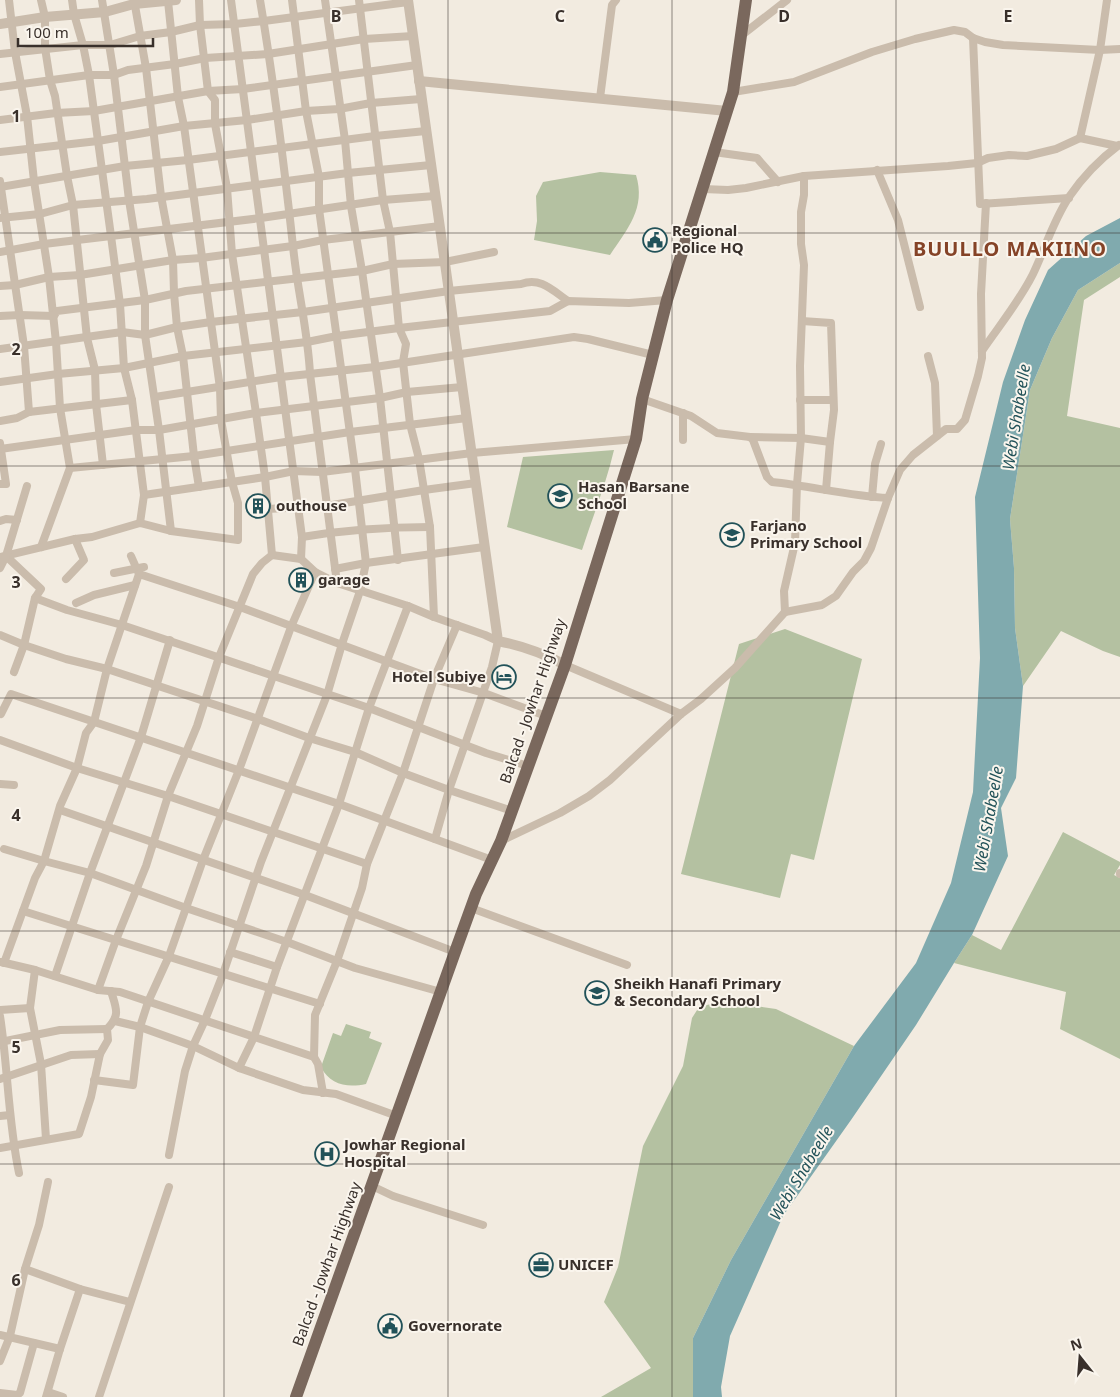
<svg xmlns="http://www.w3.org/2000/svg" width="1120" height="1397" font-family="'Noto Sans',sans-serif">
	<rect width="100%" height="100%" fill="#f2ebe0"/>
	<g fill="#b4c1a1">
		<path d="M600,172L636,175C646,208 628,228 610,255L534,240L537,221L536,196L543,182Z"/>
		<polygon points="1120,263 1120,277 1084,300 1067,416 1120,428 1120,657 1103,651 1061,631 1023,686 1015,628 1014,568 1010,519 1030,390 1052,338 1078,290"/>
		<path d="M614,450C606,484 593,516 582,550L507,527L523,457Z"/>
		<polygon points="785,629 862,659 814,860 791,854 780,898 681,874 739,644"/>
		<polygon points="1063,832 1120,862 1120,865 1114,875 1120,878 1120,1059 1060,1029 1066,992 954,963 972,935 1001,950"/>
		<polygon points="723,1001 776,1009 854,1046 731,1260 693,1338 693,1397 601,1397 651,1368 604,1302 618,1267 643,1146 683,1066 692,1018 699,1007"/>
		<path d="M346,1024L371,1032L369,1038L382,1043L366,1084C347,1088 330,1085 321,1067L333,1033L341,1036Z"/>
	</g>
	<polygon fill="#80aaae" points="1120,218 1120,263 1078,290 1052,338 1030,390 1010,519 1014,568 1015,628 1023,686 1016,778 1001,808 1008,856 972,935 954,963 916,1025 851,1120 783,1216 730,1336 721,1387 722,1397 693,1397 693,1338 731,1260 854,1046 916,963 951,883 973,792 980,658 975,497 1003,382 1025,320 1048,270 1086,236"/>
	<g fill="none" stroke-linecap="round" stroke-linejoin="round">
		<g stroke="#cabcac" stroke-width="8">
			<polyline points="9,0 15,52 27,116 34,181 49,277 56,342 60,408 70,468 41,547"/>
			<polyline points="41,0 45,17 45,48 50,80 55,96 67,176 73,205 87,338 95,370 96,404 103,465"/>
			<polyline points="72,0 74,14 83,45 89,75 111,236 120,304 124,368 132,400 144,495 140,523"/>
			<polyline points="102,0 114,75 129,200 145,300 145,335 159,430 171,531"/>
			<polyline points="134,0 146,68 161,196 173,260 174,293 177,327 183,356 194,456 199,487"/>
			<polyline points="199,0 200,25 208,91 215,100 215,124 227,188 232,254 256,413 265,477 272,555"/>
			<polyline points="231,0 302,537 301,559"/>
			<path d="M260,0C274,82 284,164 293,246C297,289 308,331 310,374L337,583"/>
			<polyline points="325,0 345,140 351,206 362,271 380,398 398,560"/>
			<polyline points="359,0 383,200 390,232 399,328 406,344 403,362 410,424 419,459 430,527 434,617"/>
			<polyline points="742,35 787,0"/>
			<polyline points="973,38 980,204 1069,198"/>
			<polyline points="0,54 83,45 110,45 140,36 171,32 200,25 235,24 264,21 408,2"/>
			<polyline points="0,87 89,75 114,75 128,70 175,64 205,58 268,54 364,39 413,36"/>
			<polyline points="733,92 794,82 872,52 915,39 954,30 965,32 973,38 985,42 1003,45 1100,50 1120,49"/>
			<polyline points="600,98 612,5 616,0"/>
			<polyline points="0,120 56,113 94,111 208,91 243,89 417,65"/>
			<polyline points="1080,138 1100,50 1107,0"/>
			<polyline points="0,152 98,141 184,126 247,120 306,111 339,109 371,103 421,99"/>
			<polyline points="714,152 757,158 778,182"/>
			<polyline points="877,170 898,220 920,307"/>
			<polyline points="0,181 24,346 29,412"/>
			<polyline points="0,187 125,166 188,160 375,136 426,131"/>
			<polyline points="703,189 728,190 746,188 804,176 948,166 977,163 988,158 1009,155 1027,156 1056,149 1080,138 1117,146"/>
			<polyline points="0,218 40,214 73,205 147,199 348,173 431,165"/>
			<polyline points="0,252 44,244 261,218 383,200 435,196"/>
			<polyline points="0,286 15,285 49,277 80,275 173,260 201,258 293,246 323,240 440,226"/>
			<polyline points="0,316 20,315 54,316 57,311 145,300 186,291 362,271 393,264 445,262 494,252"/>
			<polyline points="802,321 831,323 834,410 830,442 826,490"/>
			<path d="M0,349L122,332L145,335L177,327L211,322L303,312L449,291L521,284C541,277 552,290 568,301"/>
			<path d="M982,351C999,326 1019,302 1033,274C1045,249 1053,221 1069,197C1082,178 1100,159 1119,145"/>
			<polyline points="928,356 935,383 937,436"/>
			<polyline points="0,382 58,374 124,368 183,356 307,342 337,336 399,328 550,311 568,301 629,303 667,300"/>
			<polyline points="155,397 281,377 375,367 574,337 588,339 653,355"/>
			<path d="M642,399L691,416L717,433L750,437L753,440L767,477L772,482C811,486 849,496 888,498"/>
			<polyline points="800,400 833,400"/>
			<polyline points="683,413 683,440"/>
			<polyline points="0,421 17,418 29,412 132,400"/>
			<polyline points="750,437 801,438 830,442"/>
			<polyline points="0,443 6,484 0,484"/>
			<polyline points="0,449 136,430 159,430 256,413 380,398 407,392 462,387"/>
			<polyline points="70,468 194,456 350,432 467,418"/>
			<polyline points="144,495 265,477 294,471 322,472 472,453 636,439"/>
			<polyline points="872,497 875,464 881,444"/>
			<polyline points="267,509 326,506 424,490 476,483"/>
			<polyline points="0,521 6,519 17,520"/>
			<path d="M302,537C344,530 387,527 430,527"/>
			<polyline points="272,555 301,559 315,572 337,583 408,606 434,617 485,635 498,641 492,667 449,790 435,839"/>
			<polyline points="6,556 41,589 35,598 24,645 14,672"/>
			<polyline points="131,556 139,574 240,607 434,679 484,693 546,716"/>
			<polyline points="0,557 75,539 92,537 140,523 171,531 238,540 238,503 232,482 221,420 220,388 184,126 178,97 168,1"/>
			<polyline points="0,568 6,556 27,486"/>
			<polyline points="335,569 366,563 484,547"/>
			<polyline points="114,573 144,567"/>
			<polyline points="66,579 84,560 75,539"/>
			<polyline points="35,598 67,610 122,625 369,708 486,753 528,766"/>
			<polyline points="76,603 94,595 135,585"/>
			<polyline points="785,612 784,591 795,543 797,484 801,438 800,366 804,265 801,244 801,212 804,195 804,176"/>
			<polyline points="0,635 24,645 66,659 107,669 258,719 309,738 355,752 403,773 449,790 512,811"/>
			<polyline points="565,665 681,714"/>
			<polyline points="1,714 11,694 339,804 492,860"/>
			<polyline points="0,740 77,768 168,796 367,864"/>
			<polyline points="0,784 14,785"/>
			<polyline points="60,810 305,895 455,952"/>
			<polyline points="501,841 560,813 589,796 610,780 681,714 701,699 735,668 785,612 822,605 836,596 853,572 864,561 871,548 888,498 900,470 913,455 946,429 957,429 965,420 978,376 982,358 981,294 986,203"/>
			<polyline points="4,849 44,861 90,873 186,908 287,942 355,968 441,992"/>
			<polyline points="1120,873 1120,874"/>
			<polyline points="471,908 627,965"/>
			<polyline points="23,911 320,1004"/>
			<polyline points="230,952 277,967"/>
			<polyline points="1,962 35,970 98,990 120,992 314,1057 318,1064 323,1093"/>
			<polyline points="4,963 35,878 44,861 60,806 77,768 86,733 94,722 107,669 139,574"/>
			<polyline points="35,970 30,1008 41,1064 46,1139"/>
			<polyline points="55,976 90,873 141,737 170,640"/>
			<polyline points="98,990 116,940 146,866 168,796 197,726 219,657 253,574 262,563 272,555"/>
			<polyline points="0,1010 30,1008"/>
			<path d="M0,1016C8,1068 8,1121 19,1173"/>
			<polyline points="115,1021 140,1027 193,1046 239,1068 303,1090 336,1094 397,1116"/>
			<polyline points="0,1042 60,1030 107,1029"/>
			<polyline points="314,1057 315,1015 337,961 362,888 367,864 403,773 434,679 457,625"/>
			<polyline points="239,1068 254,1037 277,967 339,804 369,708 408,606"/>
			<polyline points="0,1079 71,1055 100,1054"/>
			<polyline points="94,1080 133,1085 140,1027 148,1002 169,956 203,860 239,770 291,627 315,572"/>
			<polyline points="0,1116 10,1115"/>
			<path d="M0,1148L79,1134L91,1097L100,1054L108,1040L107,1029C121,1015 116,1008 111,991"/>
			<polyline points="169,1155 185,1071 193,1046 205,1020 223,974 261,862 327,695 342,644 360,591 366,563 355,469 319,209 319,177 306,111 292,0"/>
			<polyline points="372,1186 393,1196 483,1225"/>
			<polyline points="25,1269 80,1289"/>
			<polyline points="0,1335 60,1349"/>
			<polyline points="0,1361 10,1336 25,1269 39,1225 48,1182"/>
			<polyline points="48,1392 63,1397"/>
			<polyline points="0,1393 17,1395 20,1393 34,1343"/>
			<polyline points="46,1397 60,1349 80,1289 130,1302"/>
			<polyline points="99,1397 169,1187"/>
		</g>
		<g stroke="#cabcac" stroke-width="10">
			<path d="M408,0L498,641C523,646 543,653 565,665"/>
			<polyline points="0,24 45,17 105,12 134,4 176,0"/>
			<polyline points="419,81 727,111"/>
		</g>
		<polyline stroke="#7a685d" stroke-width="12" points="296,1397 455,952 476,894 501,841 565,665 636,439 642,399 667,300 733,92 746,0"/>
	</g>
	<path fill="none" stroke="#39302b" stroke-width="1" stroke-opacity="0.55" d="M224,0V1397M448,0V1397M672,0V1397M896,0V1397M0,233H1120M0,466H1120M0,698H1120M0,931H1120M0,1164H1120"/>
	<defs>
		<g id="civic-ring" transform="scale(1.25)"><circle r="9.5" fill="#faf5ed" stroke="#225259" stroke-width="1.5"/><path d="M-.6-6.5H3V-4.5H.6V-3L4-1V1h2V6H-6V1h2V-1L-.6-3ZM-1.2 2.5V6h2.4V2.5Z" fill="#225259"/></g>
		<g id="school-ring" transform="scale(1.25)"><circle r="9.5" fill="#faf5ed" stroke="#225259" stroke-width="1.5"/><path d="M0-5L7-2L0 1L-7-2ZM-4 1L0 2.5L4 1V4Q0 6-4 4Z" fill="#225259"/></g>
		<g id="building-ring" transform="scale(1.25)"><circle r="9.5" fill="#faf5ed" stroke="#225259" stroke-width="1.5"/><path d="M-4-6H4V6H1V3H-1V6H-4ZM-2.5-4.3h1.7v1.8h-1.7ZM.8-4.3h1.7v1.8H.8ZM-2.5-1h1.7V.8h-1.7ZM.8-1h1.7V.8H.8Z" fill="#225259"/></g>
		<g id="hotel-ring" transform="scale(1.25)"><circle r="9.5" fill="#faf5ed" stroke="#225259" stroke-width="1.5"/><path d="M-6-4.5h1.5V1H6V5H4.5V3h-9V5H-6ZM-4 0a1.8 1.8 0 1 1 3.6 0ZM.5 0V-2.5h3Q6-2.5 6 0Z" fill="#225259"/></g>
		<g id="hospital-ring" transform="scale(1.25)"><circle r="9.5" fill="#faf5ed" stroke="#225259" stroke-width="1.5"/><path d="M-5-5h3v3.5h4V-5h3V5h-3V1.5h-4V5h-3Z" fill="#225259"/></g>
		<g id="office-ring" transform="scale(1.25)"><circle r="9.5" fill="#faf5ed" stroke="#225259" stroke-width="1.5"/><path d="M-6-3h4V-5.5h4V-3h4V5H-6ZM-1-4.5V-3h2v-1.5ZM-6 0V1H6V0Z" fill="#225259"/></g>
	</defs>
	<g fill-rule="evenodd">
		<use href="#civic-ring" x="655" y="240"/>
		<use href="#school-ring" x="560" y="496"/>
		<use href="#building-ring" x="258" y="506"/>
		<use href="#school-ring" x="732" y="535"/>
		<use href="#building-ring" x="301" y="580"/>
		<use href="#hotel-ring" x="504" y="677"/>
		<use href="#school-ring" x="597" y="993"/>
		<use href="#hospital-ring" x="327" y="1154"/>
		<use href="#office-ring" x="541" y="1265"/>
		<use href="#civic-ring" x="390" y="1326"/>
	</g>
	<g text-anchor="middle" stroke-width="4" stroke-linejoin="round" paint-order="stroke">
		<g font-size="15" font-weight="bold" fill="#39302b" stroke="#faf5ed" text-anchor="start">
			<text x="672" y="236">Regional<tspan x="672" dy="17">Police HQ</tspan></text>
			<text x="578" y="492">Hasan Barsane<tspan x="578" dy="17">School</tspan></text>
			<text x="276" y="511">outhouse</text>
			<text x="750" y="531">Farjano<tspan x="750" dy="17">Primary School</tspan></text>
			<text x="318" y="585">garage</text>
			<text x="486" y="682" text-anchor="end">Hotel Subiye</text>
			<text x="614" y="989">Sheikh Hanafi Primary<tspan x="614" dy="17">&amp; Secondary School</tspan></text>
			<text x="344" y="1150">Jowhar Regional<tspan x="344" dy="17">Hospital</tspan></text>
			<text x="558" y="1270">UNICEF</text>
			<text x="408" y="1331">Governorate</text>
		</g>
		<g font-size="15" fill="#39302b" stroke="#faf5ed">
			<text transform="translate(533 701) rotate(-71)" y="5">Balcad - Jowhar Highway</text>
			<text transform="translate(327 1264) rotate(-70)" y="5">Balcad - Jowhar Highway</text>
		</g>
		<g font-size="16" font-style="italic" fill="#225259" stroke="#faf5ed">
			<text transform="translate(1016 417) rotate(-81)" y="6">Webi Shabeelle</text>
			<text transform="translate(988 819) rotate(-80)" y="6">Webi Shabeelle</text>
			<text transform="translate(801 1173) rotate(-59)" y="6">Webi Shabeelle</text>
		</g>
		<g font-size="20" font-weight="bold" letter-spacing="1" fill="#854327" stroke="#faf5ed">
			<text x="1010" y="256">BUULLO MAKIINO</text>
		</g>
	</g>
	<g font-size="16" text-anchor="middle" font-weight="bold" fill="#39302b" stroke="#faf5ed" stroke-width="4" stroke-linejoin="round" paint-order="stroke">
		<text x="336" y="22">B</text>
		<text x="560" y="22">C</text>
		<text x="784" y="22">D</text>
		<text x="1008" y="22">E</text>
		<text x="16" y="122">1</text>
		<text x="16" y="355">2</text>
		<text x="16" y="588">3</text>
		<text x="16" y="821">4</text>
		<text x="16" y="1053">5</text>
		<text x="16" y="1286">6</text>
	</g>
	<g transform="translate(1080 1357) rotate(343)" stroke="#faf5ed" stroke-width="4" paint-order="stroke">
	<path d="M0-4L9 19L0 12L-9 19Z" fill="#39302b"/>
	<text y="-8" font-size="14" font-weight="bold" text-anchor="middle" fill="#39302b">N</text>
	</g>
	<path d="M18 38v8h135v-8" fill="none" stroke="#39302b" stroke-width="2.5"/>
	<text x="25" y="38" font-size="15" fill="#39302b" stroke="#faf5ed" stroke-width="4" paint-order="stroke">100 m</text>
</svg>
